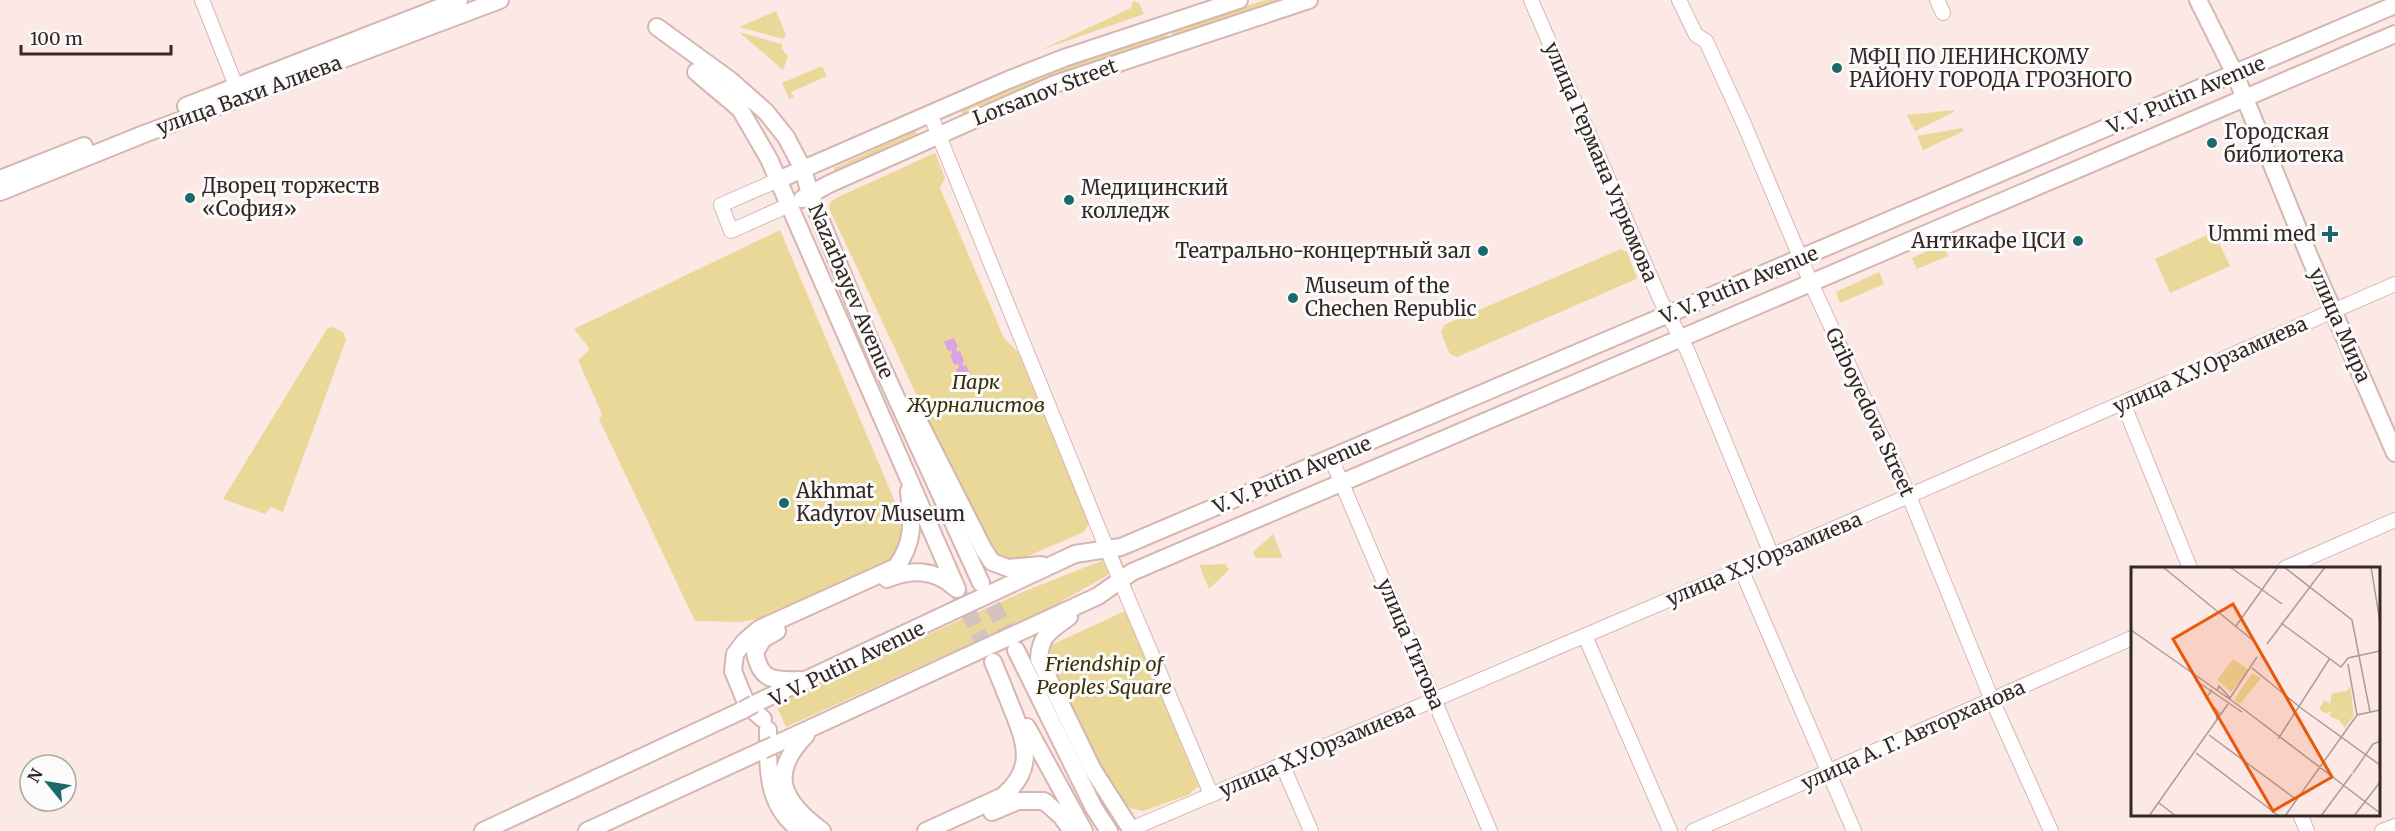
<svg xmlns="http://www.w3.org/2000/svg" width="2395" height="831" font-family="Merriweather,serif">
	<rect width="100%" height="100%" fill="#fce8e5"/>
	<g fill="#e9d897">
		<polygon points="1265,0 1284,0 1173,37 1171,31"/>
		<polygon points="1133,1 1139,3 1144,14 1041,50 1131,8"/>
		<polygon points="776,11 786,35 783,39 739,27"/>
		<polygon points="739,32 782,44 782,49 788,56 783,70"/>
		<polygon points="1166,33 1168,38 1062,73 963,117 961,111 1060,67"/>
		<polygon points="822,66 827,76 791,92 794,97 789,99 782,83"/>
		<polygon points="1954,110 1954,112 1915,131 1907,115"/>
		<polygon points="1962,128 1964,131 1923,150 1917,136"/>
		<polygon points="915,131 918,136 836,173 834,172 834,168"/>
		<polygon points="935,153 945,178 940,188 1004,338 1018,352 1089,523 1084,532 1004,566 983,537 829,208 830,203 836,198"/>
		<polygon points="780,230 904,523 901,549 888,565 776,616 740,622 695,621 599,419 602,414 578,360 590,349 574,329"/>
		<polygon points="2214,232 2230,266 2170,293 2155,259"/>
		<polygon points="1943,244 1948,256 1917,269 1912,258"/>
		<polygon points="1621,249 1627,252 1637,278 1634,280 1457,357 1450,354 1441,333 1444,325"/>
		<polygon points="1879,272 1884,284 1840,303 1836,292"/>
		<polygon points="333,327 344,333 346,340 283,512 271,507 265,514 223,499 327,329"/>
		<polygon points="1273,534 1283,558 1256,558 1253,552"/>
		<polygon points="1119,554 1124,566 1046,610 786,727 775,703 1025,591"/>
		<polygon points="1226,564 1229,570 1209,589 1199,565"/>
		<polygon points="1125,611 1199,786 1188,795 1143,811 1121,806 1095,764 1045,648"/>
	</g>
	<polygon fill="#d9a2e9" points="954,338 958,347 956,348 957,352 960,351 964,361 962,362 963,366 966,365 970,374 961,379 956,369 959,368 958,364 954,365 950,355 953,354 951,350 948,351 944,342"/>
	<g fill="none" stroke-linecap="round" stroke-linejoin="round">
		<g stroke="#d4c2bf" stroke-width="16" stroke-dasharray="16 8" stroke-linecap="butt">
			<polyline points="982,584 1015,649"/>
			<polyline points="957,589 991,658"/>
		</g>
		<g stroke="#d5b6b1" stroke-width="16">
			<g id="minor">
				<polyline points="202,0 240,96"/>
				<polyline points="1531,0 1661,301 1688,352 1772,556"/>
				<polyline points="1679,0 1696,35 1706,41 1744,124 1811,283 1909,496 1992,700 2051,831"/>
				<polyline points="1937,0 1943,13"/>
				<polyline points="930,114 1107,549 1211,794"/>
				<polyline points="778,180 721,205 731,231 789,205"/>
				<polyline points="2123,403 2190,568"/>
				<polyline points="1331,458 1490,831"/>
				<polyline points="2285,568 2395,520"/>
				<polyline points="1741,569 1854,831"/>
				<polyline points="1585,636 1670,831"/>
				<polyline points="1282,764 1311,831"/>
				<polyline points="2300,814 2307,831"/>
				<polyline points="1131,829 1741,569 2395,284"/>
				<polyline points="1693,831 2132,638"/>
				<polyline points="2382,831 2395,826"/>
			</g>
		</g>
		<g stroke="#d5b6b1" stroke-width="20">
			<g id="major">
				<polyline points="2198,0 2235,74 2310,258 2395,453"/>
				<polyline points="657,27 730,80 766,112 786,137 803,169 810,194 867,334 981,583"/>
				<polyline points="696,72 740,109 769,159 957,589"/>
				<polyline points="186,106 459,0"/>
				<polyline points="0,179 84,146"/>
				<polyline points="778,180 1008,80 1064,58 1239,0"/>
				<polyline points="0,192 144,134 500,0"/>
				<polyline points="802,199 829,184 1055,84 1309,0"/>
				<polyline points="912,408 984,550 992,562 1008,568 1041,565"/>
				<path d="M887,579C910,569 935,569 954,587"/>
				<path d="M1069,617C1051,630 1040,635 1039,659L1093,770L1132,831"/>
				<path d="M777,631L763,639L755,652C760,681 774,681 800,680"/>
				<polyline points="1016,650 1094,808 1109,831"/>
				<polyline points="754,704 1075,554 1121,547 2395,5"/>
				<path d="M763,719L747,705L733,671L735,654L745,641L759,629L896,567C915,542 912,521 909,491"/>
				<polyline points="1027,727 1084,831"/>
				<path d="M768,730C768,769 766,808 802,831"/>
				<path d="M806,735C767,775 783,802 822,831"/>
				<polyline points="774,745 1098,596 1132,572 2395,34"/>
				<polyline points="992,812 1018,801 1044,801 1061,816 1072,831"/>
				<polyline points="483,831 743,710"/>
				<polyline points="587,831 763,750"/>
				<path d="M926,831L1003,796C1035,769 1026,744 1013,711C1006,694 1000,678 993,662"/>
			</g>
		</g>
		<use href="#minor" stroke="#fff" stroke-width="14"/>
		<use href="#major" stroke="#fff" stroke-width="16"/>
		<g stroke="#d5b6b1" stroke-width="20" stroke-linecap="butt">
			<g id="major-bridge">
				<polyline points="743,710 754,704"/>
				<polyline points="763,750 774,745"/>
			</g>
		</g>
		<use href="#major-bridge" stroke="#fff" stroke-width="16"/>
	</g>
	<g fill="#1c696b" stroke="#fbfbfb" stroke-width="2">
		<circle cx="1837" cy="68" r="6"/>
		<circle cx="2212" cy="143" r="6"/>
		<circle cx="190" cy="198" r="6"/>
		<circle cx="1069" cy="200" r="6"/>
		<path d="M2327 225h6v6h6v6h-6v6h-6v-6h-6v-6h6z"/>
		<circle cx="2078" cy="241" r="6"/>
		<circle cx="1483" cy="251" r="6"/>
		<circle cx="1293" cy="298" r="6"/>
		<circle cx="784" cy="503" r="6"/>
	</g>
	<g text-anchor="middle" stroke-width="6" stroke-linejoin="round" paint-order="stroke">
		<g font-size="20" fill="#342826" stroke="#fbfbfb" text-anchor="start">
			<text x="1849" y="64">МФЦ ПО ЛЕНИНСКОМУ<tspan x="1849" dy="23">РАЙОНУ ГОРОДА ГРОЗНОГО</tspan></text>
			<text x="2224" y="139">Городская<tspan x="2224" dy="23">библиотека</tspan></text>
			<text x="202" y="193">Дворец торжеств<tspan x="202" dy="23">«София»</tspan></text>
			<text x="1081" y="195">Медицинский<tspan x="1081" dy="23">колледж</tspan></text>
			<text x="2316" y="241" text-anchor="end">Ummi med</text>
			<text x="2066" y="248" text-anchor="end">Антикафе ЦСИ</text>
			<text x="1471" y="258" text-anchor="end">Театрально-концертный зал</text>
			<text x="1305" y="293">Museum of the<tspan x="1305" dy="23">Chechen Republic</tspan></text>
			<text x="796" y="498">Akhmat<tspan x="796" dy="23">Kadyrov Museum</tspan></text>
		</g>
		<g font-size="20" fill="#342826" stroke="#fbfbfb">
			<text transform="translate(1045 92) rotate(-21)" y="7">Lorsanov Street</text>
			<text transform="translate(249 95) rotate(-20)" y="7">улица Вахи Алиева</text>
			<text transform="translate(2186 95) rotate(-23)" y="7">V. V. Putin Avenue</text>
			<text transform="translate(1601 162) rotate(67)" y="7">улица Германа Угрюмова</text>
			<text transform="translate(1739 285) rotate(-23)" y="7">V. V. Putin Avenue</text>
			<text transform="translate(851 291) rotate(67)" y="7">Nazarbayev Avenue</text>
			<text transform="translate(2340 325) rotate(66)" y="7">улица Мира</text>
			<text transform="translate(2210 365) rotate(-24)" y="7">улица Х.У.Орзамиева</text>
			<text transform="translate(1870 412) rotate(65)" y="7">Griboyedova Street</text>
			<text transform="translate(1292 475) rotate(-23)" y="7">V. V. Putin Avenue</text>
			<text transform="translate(1764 559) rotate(-23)" y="7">улица Х.У.Орзамиева</text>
			<text transform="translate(1411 644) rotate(67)" y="7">улица Титова</text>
			<text transform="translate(847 664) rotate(-26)" y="7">V. V. Putin Avenue</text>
			<text transform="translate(1913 735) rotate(-24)" y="7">улица А. Г. Авторханова</text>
			<text transform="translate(1317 750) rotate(-23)" y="7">улица Х.У.Орзамиева</text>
		</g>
		<g font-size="20" font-style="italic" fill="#3a3107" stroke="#fbfbfb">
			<text x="976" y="389">Парк<tspan x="976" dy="23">Журналистов</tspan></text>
			<text x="1104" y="671">Friendship of<tspan x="1104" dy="23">Peoples Square</tspan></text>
		</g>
	</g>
	<g transform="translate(2131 567)">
		<rect width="249" height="249" fill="#fce8e5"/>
		<path d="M102,92L118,103L100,125L86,113ZM121,106L130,111L109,137L103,133ZM219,119L223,148L214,161L208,153L198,149L201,143L196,147L188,142L193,133L199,137L201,126L216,124Z" fill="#e9d897"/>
		<path fill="none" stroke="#ac9b99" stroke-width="1.5" d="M32,0L124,75M99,0L151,37M153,0L221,53L239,145M240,0L249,55M150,56L210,100L217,91L249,84M105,59L147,0M0,63L107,138L249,246M136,77L194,0M217,97L226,148M121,101L170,141L249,198M64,113L111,145M81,123L75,131L88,146L85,152M86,124L88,119L99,131L126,90M78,168L166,233M147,172L199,91M65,186L148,249M222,206L242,177L249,174M28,236L45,249M18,249L97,137M154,249L226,148L249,143M190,249L221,207M223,249L249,215"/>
		<path fill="#e8590c" fill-opacity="0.15" stroke="#e8590c" stroke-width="3" d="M102,37L201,210L142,244L42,72Z"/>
		<rect width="249" height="249" fill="none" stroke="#342826" stroke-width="3"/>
	</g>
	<g transform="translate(48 783) rotate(300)"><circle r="28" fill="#fbfbfb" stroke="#aba7a6" stroke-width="1.5"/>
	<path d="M0-4.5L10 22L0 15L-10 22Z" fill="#1c696b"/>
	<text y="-9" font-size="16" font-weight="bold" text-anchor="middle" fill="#342826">N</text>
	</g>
	<path d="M21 45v9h150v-9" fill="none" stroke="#342826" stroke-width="3"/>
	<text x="30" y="45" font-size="18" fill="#342826" stroke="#fbfbfb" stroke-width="4.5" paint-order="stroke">100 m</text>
</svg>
